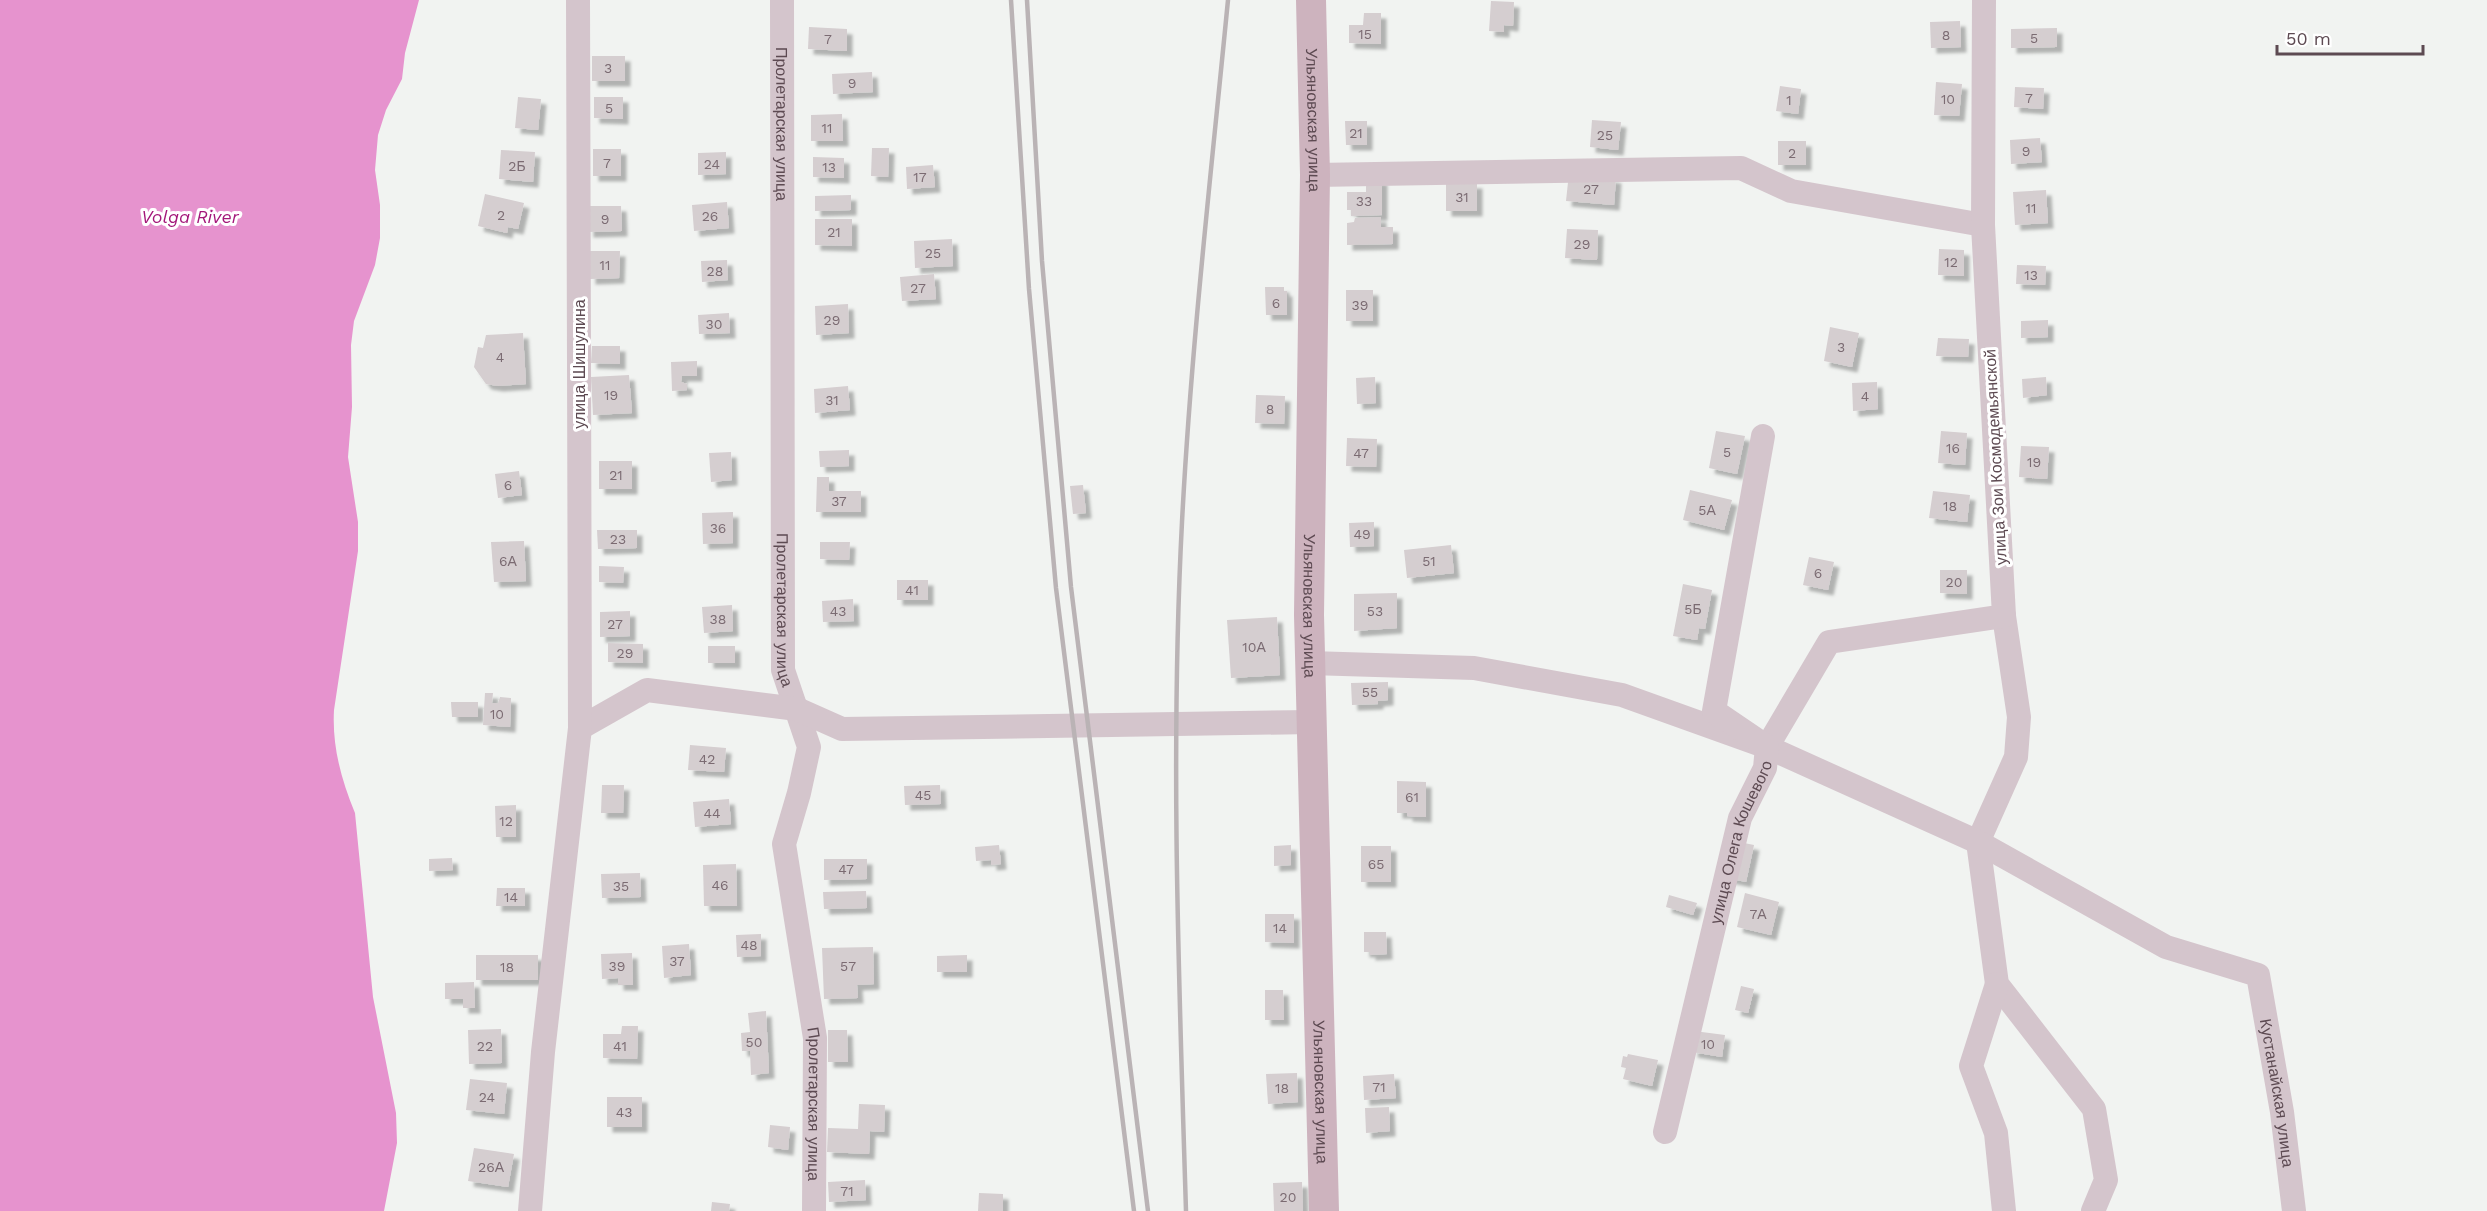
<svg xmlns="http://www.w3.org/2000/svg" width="2487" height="1211" font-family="'Work Sans',sans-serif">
	<defs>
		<filter id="shadow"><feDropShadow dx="5.5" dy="5.5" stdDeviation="1.5" flood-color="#0004"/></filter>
	</defs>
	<rect width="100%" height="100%" fill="#f1f3f1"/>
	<path fill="#e693ce" d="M0,0H419L405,53L402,79L386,110L378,135L375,170L380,205V238L375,265L354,321L351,345L352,407L348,457L358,522V551L334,710C332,746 341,779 355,813L373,997L396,1113L397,1143L384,1211H0Z"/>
	<g fill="#d5ced0" filter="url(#shadow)">
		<polygon points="1491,1 1514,2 1513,26 1504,25 1504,32 1489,31"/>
		<polygon points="1364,13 1381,13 1381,44 1349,43 1349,25 1363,25"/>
		<polygon points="1960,21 1961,47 1931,48 1930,22"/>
		<polygon points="809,27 847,29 847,51 808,49"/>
		<polygon points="2057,28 2057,47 2011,48 2011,29"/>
		<rect x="592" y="56" width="33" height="25"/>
		<polygon points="872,72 873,92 833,94 832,74"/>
		<polygon points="1936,82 1962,84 1959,116 1934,115"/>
		<polygon points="1780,86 1801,89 1798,114 1776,111"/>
		<polygon points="2015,87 2044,88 2043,109 2014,107"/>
		<polygon points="518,97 541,99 538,130 515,128"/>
		<polygon points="594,97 623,97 623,119 594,118"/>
		<polygon points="842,114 843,141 811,141 811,115"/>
		<polygon points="1592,120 1621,122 1618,150 1590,147"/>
		<polygon points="1345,121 1367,121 1367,145 1346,145"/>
		<polygon points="2040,138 2042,162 2011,164 2010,140"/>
		<rect x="1778" y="141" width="28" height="24"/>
		<polygon points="872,148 889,148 888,177 871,176"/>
		<rect x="593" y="149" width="28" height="27"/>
		<polygon points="501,150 535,152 533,182 499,179"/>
		<polygon points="726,152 726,174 698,175 698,153"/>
		<polygon points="813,157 844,158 844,178 813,177"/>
		<polygon points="933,165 935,187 907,189 906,167"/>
		<polygon points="1569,173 1616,178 1614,205 1566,201"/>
		<polygon points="1366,179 1382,179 1382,215 1351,216 1351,210 1347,210 1347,192 1366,192"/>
		<rect x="1446" y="183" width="31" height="28"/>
		<polygon points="2046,190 2048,223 2015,225 2013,192"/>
		<polygon points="485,194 524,203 518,229 508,227 507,233 478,226"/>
		<polygon points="851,195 851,210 815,211 815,196"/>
		<polygon points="727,202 729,228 694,231 692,205"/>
		<polygon points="588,206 621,206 622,231 588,232"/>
		<polygon points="1381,217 1381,227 1393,227 1393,244 1347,245 1347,223 1354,222 1355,218"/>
		<polygon points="815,219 852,219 852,246 815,245"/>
		<polygon points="1567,229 1598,230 1597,260 1565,258"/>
		<polygon points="952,239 953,266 915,268 914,241"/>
		<polygon points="1939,249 1964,250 1964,276 1938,275"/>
		<polygon points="590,251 620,251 619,278 590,279"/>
		<polygon points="727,260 728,280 702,282 701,261"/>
		<polygon points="2017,265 2046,266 2045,285 2016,284"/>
		<polygon points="934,274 936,299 902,301 900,277"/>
		<polygon points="1265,287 1284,287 1284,291 1287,291 1287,315 1266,315"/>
		<rect x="1346" y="290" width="27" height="31"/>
		<polygon points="848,304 849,333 816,335 815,306"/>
		<polygon points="729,313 730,333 699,334 698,315"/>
		<polygon points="2048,320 2048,337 2021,338 2021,321"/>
		<polygon points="1830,327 1859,333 1852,367 1824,361"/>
		<polygon points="523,333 526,384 498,386 486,384 474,367 478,347 483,348 486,335"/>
		<polygon points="1938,338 1969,339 1968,357 1936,356"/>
		<polygon points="592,346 620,346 620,364 591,363"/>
		<polygon points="697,361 697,376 682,376 681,382 687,384 687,390 672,391 671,362"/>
		<polygon points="629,375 632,413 593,415 591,377"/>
		<polygon points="1375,377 1376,403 1357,404 1356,378"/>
		<polygon points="2046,377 2047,395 2023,398 2022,379"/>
		<polygon points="1877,382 1878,409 1853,411 1852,383"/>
		<polygon points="848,386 850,410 815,413 814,389"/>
		<polygon points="1256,395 1285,396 1284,424 1255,423"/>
		<polygon points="1716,431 1745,436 1737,474 1709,468"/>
		<polygon points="1941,431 1967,433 1965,465 1938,463"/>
		<polygon points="1347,438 1377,439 1376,467 1346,466"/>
		<polygon points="2021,446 2049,447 2047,479 2019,477"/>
		<polygon points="849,450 849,466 820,467 819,451"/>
		<polygon points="731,452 732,480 711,482 709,453"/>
		<rect x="599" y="461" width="33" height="28"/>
		<polygon points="519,471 522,495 498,498 495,474"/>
		<polygon points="817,477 829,477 829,491 861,491 861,512 816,512"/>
		<polygon points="1083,485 1086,513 1073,514 1070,486"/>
		<polygon points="1690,490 1732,500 1724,530 1683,520"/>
		<polygon points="1933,491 1970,495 1967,522 1929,518"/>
		<polygon points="733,512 733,543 703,544 702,513"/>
		<polygon points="1374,522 1374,546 1350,547 1349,523"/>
		<polygon points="597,530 637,530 637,548 598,549"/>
		<polygon points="524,541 526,581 494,582 491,542"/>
		<polygon points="820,542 850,542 849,560 820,559"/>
		<polygon points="1451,545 1454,573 1407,578 1404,550"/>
		<polygon points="1809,557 1834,562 1828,590 1803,585"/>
		<polygon points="599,566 624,567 623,583 599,582"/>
		<polygon points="1940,570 1967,570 1967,594 1940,593"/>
		<rect x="897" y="580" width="31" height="20"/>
		<polygon points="1683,584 1712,590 1705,629 1699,628 1697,640 1673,636"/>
		<polygon points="1397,593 1397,628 1354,631 1354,594"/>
		<polygon points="853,599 854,621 823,622 822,601"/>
		<polygon points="732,605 733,631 704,633 702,607"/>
		<polygon points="630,611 630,636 600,637 600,612"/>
		<polygon points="1277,617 1280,675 1231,678 1227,620"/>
		<polygon points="608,643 643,644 643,663 608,662"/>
		<rect x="708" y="646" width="27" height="17"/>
		<polygon points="1388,682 1388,700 1378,701 1378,704 1352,705 1351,683"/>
		<polygon points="485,693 493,693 492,703 498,703 500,697 511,698 510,727 483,725"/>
		<polygon points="451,702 478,702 478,717 452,717"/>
		<polygon points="690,745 726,748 724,772 688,770"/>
		<polygon points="1397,781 1426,782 1426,817 1407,816 1407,813 1397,813"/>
		<polygon points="602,785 624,785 623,813 601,813"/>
		<polygon points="940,785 941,804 905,805 904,786"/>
		<polygon points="729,799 731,824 695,827 693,802"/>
		<polygon points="516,805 516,837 496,837 495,806"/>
		<polygon points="1744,843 1754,845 1746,882 1723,877"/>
		<polygon points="999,845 1001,864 991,865 991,860 976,861 975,847"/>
		<polygon points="1291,845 1291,865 1274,866 1274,846"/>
		<rect x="1361" y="846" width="30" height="36"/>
		<polygon points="452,858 453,870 429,871 429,859"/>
		<polygon points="824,859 867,859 867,879 824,880"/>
		<polygon points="736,864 737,906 704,906 703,865"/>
		<polygon points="640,873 641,897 602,898 601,874"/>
		<polygon points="497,888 525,888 525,906 496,906"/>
		<polygon points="866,891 867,908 824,909 823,892"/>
		<polygon points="1745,893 1779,902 1771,935 1737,927"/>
		<polygon points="1669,895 1697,903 1693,915 1666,907"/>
		<polygon points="1265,914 1294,914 1294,943 1265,942"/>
		<polygon points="1364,932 1386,932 1387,954 1370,955 1370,952 1364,952"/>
		<polygon points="761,934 761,956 737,957 736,935"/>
		<polygon points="689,944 691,975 664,978 662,946"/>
		<polygon points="873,947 874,984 857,985 858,998 824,999 822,948"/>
		<polygon points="632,953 633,985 618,985 618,978 602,979 601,954"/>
		<rect x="476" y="955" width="62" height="25"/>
		<polygon points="967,955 967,972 937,972 937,956"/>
		<polygon points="474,982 475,1008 463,1008 463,999 445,999 445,983"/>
		<polygon points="1741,986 1754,989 1748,1013 1735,1010"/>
		<polygon points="1265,990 1283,990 1284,1020 1265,1020"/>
		<polygon points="766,1011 769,1073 751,1075 750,1051 742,1051 741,1033 750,1032 748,1013"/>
		<polygon points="622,1026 638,1026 637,1059 603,1058 603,1034 621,1034"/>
		<polygon points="501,1029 502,1063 469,1064 468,1030"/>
		<polygon points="828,1030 847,1030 848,1062 828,1062"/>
		<polygon points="1694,1031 1725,1035 1722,1057 1692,1052"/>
		<polygon points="1628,1054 1658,1060 1652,1086 1623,1079 1626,1068 1621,1067 1623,1056 1627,1057"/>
		<polygon points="1297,1073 1298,1102 1268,1104 1266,1074"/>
		<polygon points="1394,1074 1396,1098 1364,1100 1363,1076"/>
		<polygon points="470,1079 507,1083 504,1114 466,1110"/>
		<rect x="607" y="1097" width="35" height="30"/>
		<polygon points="859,1104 885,1105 884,1132 870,1131 869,1154 827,1152 828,1128 858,1129"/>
		<polygon points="1389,1107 1390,1131 1366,1133 1365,1108"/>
		<polygon points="770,1125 790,1127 788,1150 768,1147"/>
		<polygon points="474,1148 514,1154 508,1187 468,1181"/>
		<polygon points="865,1180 866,1200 829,1202 828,1182"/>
		<polygon points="1302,1182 1303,1211 1274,1211 1273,1183"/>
		<polygon points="979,1193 1003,1194 1003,1211 978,1211"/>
		<polygon points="712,1202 730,1204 729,1211 711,1211"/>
	</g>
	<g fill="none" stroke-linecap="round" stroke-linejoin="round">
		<g stroke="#d4c5cc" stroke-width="24">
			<path id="s1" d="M782,0L783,670L809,747L799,793L784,844L815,1038L814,1211"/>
			<polyline points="1315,175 1741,168 1791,191 1983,225"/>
			<polyline points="2004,616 2019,717 2016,757 1978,842 1997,984 2094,1109 2106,1180 2093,1211"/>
			<path id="s2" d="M1310,663L1474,668L1622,695L1767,747L1978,842L2166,947L2258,975L2282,1112L2294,1211"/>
			<polyline points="580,728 647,690 797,709 842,729 1312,722"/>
			<polyline points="1767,747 1829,642 2004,616 1983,225 1984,0"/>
			<polyline points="1997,984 1971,1066 1996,1133 2004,1211"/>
			<path id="s3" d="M1665,1132L1740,818L1765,768L1767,747L1714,711L1763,436"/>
			<polyline points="530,1211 543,1052 580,728 578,0"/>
		</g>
		<path stroke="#cdb3be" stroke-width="30" id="s4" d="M1311,0L1315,175L1309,615L1324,1211"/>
		<g stroke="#bab3b5" stroke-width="4.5">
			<polyline points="1011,0 1029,289 1056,588 1134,1211"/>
			<polyline points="1027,0 1042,261 1071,587 1148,1211"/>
			<path d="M1186,1211C1179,982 1170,751 1182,522C1191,348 1211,174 1228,0"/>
		</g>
	</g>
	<g text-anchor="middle" stroke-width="6" stroke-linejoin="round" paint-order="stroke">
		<g font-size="14" fill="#7b6b72">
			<text x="1365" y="39">15</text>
			<text x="1946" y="40">8</text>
			<text x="2034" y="43">5</text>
			<text x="828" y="44">7</text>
			<text x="608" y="73">3</text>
			<text x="852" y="88">9</text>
			<text x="2029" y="103">7</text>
			<text x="1948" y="104">10</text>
			<text x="1789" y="105">1</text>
			<text x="609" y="113">5</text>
			<text x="827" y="133">11</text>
			<text x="1356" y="138">21</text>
			<text x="1605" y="140">25</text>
			<text x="2026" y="156">9</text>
			<text x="1792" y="158">2</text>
			<text x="607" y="168">7</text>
			<text x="712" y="169">24</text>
			<text x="517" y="171">2Б</text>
			<text x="829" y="172">13</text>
			<text x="920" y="182">17</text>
			<text x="1591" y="194">27</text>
			<text x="1462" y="202">31</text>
			<text x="1364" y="206">33</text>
			<text x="2031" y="213">11</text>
			<text x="501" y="220">2</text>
			<text x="710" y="221">26</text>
			<text x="605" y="224">9</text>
			<text x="834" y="237">21</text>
			<text x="1582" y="249">29</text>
			<text x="933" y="258">25</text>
			<text x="1951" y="267">12</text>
			<text x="605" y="270">11</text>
			<text x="715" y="276">28</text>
			<text x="2031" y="280">13</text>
			<text x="918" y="293">27</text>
			<text x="1276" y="308">6</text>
			<text x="1360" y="310">39</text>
			<text x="832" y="325">29</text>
			<text x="714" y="329">30</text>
			<text x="1841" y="352">3</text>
			<text x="500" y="362">4</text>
			<text x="611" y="400">19</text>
			<text x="1865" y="401">4</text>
			<text x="832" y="405">31</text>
			<text x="1270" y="414">8</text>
			<text x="1953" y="453">16</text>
			<text x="1727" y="457">5</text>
			<text x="1361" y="458">47</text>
			<text x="2034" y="467">19</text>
			<text x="616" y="480">21</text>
			<text x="508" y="490">6</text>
			<text x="839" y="506">37</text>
			<text x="1950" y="511">18</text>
			<text x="1707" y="515">5А</text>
			<text x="718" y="533">36</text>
			<text x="1362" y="539">49</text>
			<text x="618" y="544">23</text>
			<text x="508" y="566">6А</text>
			<text x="1429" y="566">51</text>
			<text x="1818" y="578">6</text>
			<text x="1954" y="587">20</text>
			<text x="912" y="595">41</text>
			<text x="1693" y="614">5Б</text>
			<text x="838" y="616">43</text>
			<text x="1375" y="616">53</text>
			<text x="718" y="624">38</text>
			<text x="615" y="629">27</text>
			<text x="1254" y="652">10А</text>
			<text x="625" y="658">29</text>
			<text x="1370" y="697">55</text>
			<text x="497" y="719">10</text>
			<text x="707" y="764">42</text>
			<text x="923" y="800">45</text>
			<text x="1412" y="802">61</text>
			<text x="712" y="818">44</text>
			<text x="506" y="826">12</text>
			<text x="1376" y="869">65</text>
			<text x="846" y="874">47</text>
			<text x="720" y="890">46</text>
			<text x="621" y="891">35</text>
			<text x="511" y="902">14</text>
			<text x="1758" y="919">7А</text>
			<text x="1280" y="933">14</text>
			<text x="749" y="950">48</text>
			<text x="677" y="966">37</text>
			<text x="617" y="971">39</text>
			<text x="848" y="971">57</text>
			<text x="507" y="972">18</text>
			<text x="754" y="1047">50</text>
			<text x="1708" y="1049">10</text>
			<text x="485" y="1051">22</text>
			<text x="620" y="1051">41</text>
			<text x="1379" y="1092">71</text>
			<text x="1282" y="1093">18</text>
			<text x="487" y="1102">24</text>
			<text x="624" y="1117">43</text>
			<text x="491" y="1172">26А</text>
			<text x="847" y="1196">71</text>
			<text x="1288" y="1202">20</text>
		</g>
		<g font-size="16" fill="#5d4a52" stroke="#fff">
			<text dy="6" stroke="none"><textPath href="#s4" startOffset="120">Ульяновская улица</textPath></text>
			<text dy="6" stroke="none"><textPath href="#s1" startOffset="124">Пролетарская улица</textPath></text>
			<text transform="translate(579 364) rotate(-90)" y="6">улица Шишулина</text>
			<text transform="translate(1995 457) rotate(-93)" y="6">улица Зои Космодемьянской</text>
			<text dy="6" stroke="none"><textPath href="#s4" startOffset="606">Ульяновская улица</textPath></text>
			<text dy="6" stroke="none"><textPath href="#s1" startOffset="610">Пролетарская улица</textPath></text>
			<text dy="6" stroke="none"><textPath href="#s3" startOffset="300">улица Олега Кошевого</textPath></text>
			<text dy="6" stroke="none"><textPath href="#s4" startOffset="1092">Ульяновская улица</textPath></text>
			<text dy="6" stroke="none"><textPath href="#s2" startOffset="1131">Кустанайская улица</textPath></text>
			<text dy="6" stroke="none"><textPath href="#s1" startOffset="1114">Пролетарская улица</textPath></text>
		</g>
		<g font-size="18" font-style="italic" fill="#a3177a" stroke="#fff">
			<text x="190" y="223">Volga River</text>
		</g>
	</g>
	<path d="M2277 45v9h146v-9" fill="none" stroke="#5d4a52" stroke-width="3"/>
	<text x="2286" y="45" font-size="18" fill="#5d4a52" stroke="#ffffff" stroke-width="4.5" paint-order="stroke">50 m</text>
</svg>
